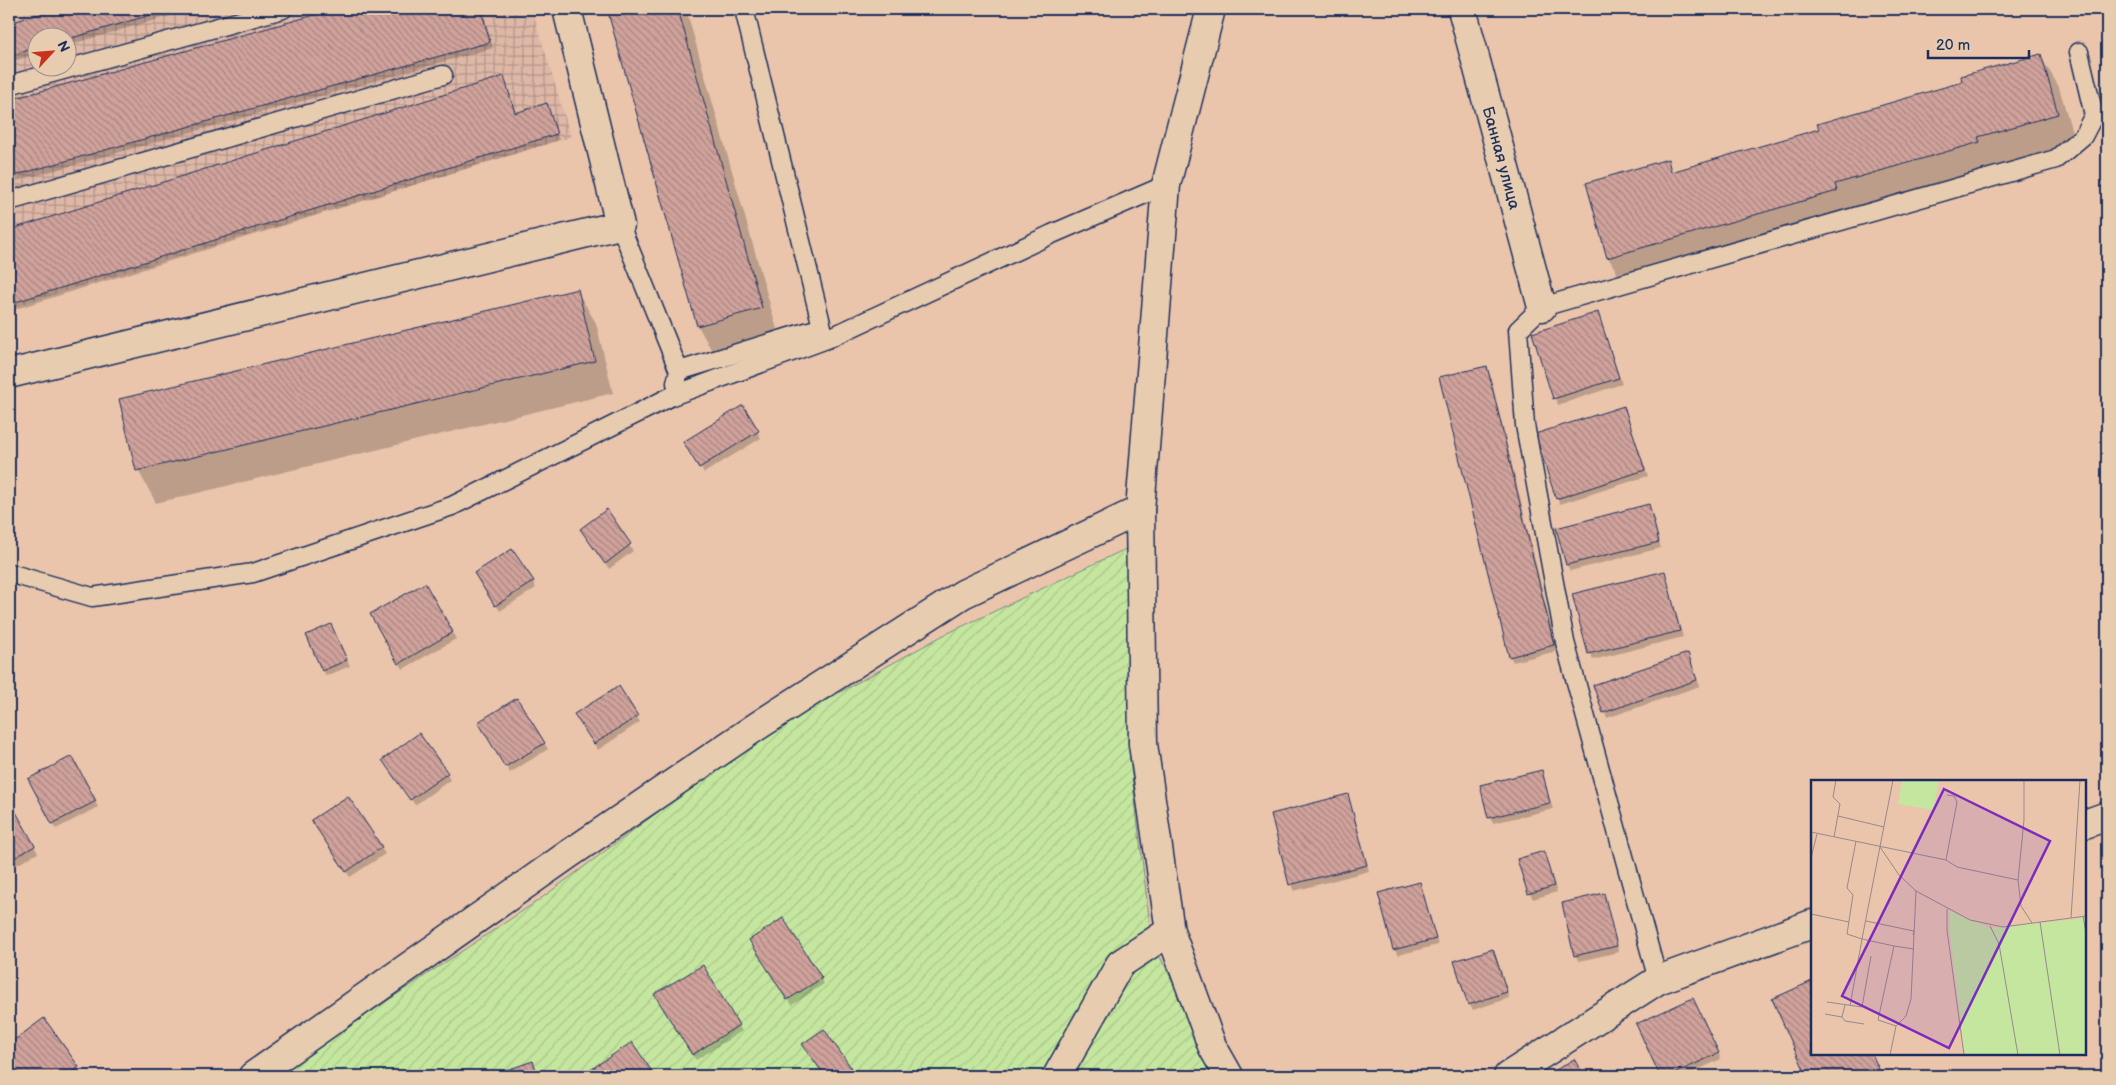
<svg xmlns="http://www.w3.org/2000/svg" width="2116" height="1085" font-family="'Balsamiq Sans',sans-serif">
	<defs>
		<pattern id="industrial-grid" width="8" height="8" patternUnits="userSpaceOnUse" patternTransform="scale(1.25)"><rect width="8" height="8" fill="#deb7a6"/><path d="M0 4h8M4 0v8" fill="none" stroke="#b3958a"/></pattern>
		<pattern id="garden-furrows" width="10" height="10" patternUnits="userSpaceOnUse" patternTransform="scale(1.25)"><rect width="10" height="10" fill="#c5e69f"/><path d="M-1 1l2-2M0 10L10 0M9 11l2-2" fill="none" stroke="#a9c68b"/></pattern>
		<pattern id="building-back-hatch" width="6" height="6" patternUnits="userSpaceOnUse" patternTransform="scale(1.25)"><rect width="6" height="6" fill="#d0a29b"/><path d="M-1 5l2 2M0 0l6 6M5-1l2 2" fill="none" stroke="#a88482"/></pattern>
	</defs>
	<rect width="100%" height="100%" fill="#eac5ac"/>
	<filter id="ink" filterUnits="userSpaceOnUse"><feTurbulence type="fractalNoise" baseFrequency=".02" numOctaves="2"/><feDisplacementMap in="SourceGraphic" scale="10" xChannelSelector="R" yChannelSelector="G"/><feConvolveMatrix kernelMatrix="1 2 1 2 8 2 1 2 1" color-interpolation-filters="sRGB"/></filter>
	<g filter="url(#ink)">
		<path fill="url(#industrial-grid)" fill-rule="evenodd" d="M39,9H532L571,137L9,308V18ZM38,38H68V68H38Z"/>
		<polygon fill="url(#garden-furrows)" stroke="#708a7e" points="1134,545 1128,742 1152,942 1223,1076 274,1076 539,900 759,737 942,636"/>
		<g fill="#0003">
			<polygon points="61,9 194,9 68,45 68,38 38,38 38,54 9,62 9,24"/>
			<polygon points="341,9 482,9 493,48 9,183 9,101"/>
			<polygon points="608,9 686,9 780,340 716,358 698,326"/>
			<polygon points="2040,55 2059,87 2076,146 1627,290 1608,257 1667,161 1674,173 1821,130"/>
			<polygon points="503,78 516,114 547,104 559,140 9,311 9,231"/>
			<polygon points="577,291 596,323 613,393 156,503 138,470"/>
			<polygon points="1597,313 1622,384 1558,405 1534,334"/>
			<polygon points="1486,368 1490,374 1557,651 1513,662 1510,656"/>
			<polygon points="742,407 761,438 704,473 685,443"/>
			<polygon points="1624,407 1648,476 1560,504 1557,498"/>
			<polygon points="1649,506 1661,548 1570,571 1567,565"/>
			<polygon points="606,511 633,551 609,569 585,535"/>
			<polygon points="1664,572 1683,637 1593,660 1574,595"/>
			<polygon points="479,579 533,582 536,588 500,611"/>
			<polygon points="425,584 456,639 403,669 372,615"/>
			<polygon points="334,631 350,666 326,676 323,670"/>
			<polygon points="1687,655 1700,686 1607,718 1604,712"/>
			<polygon points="517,699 548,749 510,773 479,722"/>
			<polygon points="637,717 640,722 598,750 579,721"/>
			<polygon points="71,758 98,807 56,829 30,780"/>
			<polygon points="387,766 447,774 450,780 415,805"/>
			<polygon points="1541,771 1553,809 1493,823 1489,817"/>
			<polygon points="1347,796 1369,871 1294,891 1272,815"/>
			<polygon points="348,798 385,854 350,877 316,827"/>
			<polygon points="11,806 38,853 9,869 9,808"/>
			<polygon points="1543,852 1557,892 1533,899 1530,893"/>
			<polygon points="1420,883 1438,945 1398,955 1394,949"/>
			<polygon points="1603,894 1619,952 1579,961 1575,955"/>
			<polygon points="751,940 821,978 824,984 792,1005"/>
			<polygon points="1493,950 1509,998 1473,1010 1469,1004"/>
			<polygon points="702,966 742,1031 696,1060 656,995"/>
			<polygon points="1812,982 1812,1054 1872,1054 1882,1076 1809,1076 1774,1000"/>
			<polygon points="1696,1005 1721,1059 1685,1076 1662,1076 1637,1025"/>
			<polygon points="44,1020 78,1068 81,1074 78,1076 21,1076 9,1058 9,1045"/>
			<polygon points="631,1044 653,1076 591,1076 589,1073"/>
			<polygon points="807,1050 851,1070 854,1076 826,1076"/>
			<polygon points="533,1063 539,1076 503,1076 502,1072"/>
		</g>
		<g fill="url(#building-back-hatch)" stroke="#1b2f5e">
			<polygon points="57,9 171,9 68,39 38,38 38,47 9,56 9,23"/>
			<polygon points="336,9 481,9 490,42 9,177 9,100"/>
			<polygon points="607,9 678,9 762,308 697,326"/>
			<polygon points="2041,54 2058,114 1978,137 1980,142 1835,184 1837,191 1607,258 1586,183 1668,159 1671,172 1819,129 1817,124 1962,82 1961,76"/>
			<polygon points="504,76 515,113 547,103 557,134 9,304 9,230"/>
			<polygon points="578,289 595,361 136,471 119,399"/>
			<polygon points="1598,312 1619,378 1553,399 1532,333"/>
			<polygon points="1487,366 1554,645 1509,657 1439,377"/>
			<polygon points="743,405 759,431 699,468 683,442"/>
			<polygon points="1624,406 1645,470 1556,499 1535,434"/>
			<polygon points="1649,504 1659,542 1566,565 1556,528"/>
			<polygon points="607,509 631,544 605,564 580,529"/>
			<polygon points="512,549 534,581 495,606 474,573"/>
			<polygon points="1665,571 1680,631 1588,654 1572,594"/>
			<polygon points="425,583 453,632 398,664 370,614"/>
			<polygon points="331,624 347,660 322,671 306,635"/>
			<polygon points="1688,653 1697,680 1603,713 1593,685"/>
			<polygon points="619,686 638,716 594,744 574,714"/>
			<polygon points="517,698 545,743 505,767 478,722"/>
			<polygon points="419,733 448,773 410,800 382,760"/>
			<polygon points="72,756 96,801 52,824 28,779"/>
			<polygon points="1542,770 1550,803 1488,818 1480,785"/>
			<polygon points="1348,794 1367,865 1289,885 1271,814"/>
			<polygon points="348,796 382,847 346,872 311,820"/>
			<polygon points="12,805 35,846 9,861 9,806"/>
			<polygon points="1544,851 1554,886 1528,894 1517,859"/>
			<polygon points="1420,882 1436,939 1393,950 1378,893"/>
			<polygon points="1604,893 1617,946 1574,956 1562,903"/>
			<polygon points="783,918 822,978 787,1000 749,940"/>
			<polygon points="1493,949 1507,992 1468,1005 1454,961"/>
			<polygon points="703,965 739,1025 692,1055 654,994"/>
			<polygon points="1812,981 1812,1054 1872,1054 1882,1076 1807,1076 1772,999"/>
			<polygon points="1693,998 1719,1053 1669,1076 1660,1076 1636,1024"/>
			<polygon points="44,1018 79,1067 67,1076 21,1076 9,1059 9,1044"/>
			<polygon points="824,1029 852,1069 842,1076 825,1076 802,1044"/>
			<polygon points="632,1042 655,1076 590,1076 587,1072"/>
			<polygon points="1574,1059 1584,1076 1546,1076"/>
			<polygon points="533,1061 538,1076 502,1076 501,1072"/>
		</g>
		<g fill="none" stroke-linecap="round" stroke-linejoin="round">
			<g stroke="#1b2f5e" stroke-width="21">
				<g id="lane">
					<polyline points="9,85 283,9"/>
					<polyline points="9,201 443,75"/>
					<polyline points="620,225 679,371 676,383"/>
					<polyline points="679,371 822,327 744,9"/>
					<polyline points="9,573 92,597 253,573 452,506 672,396 827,339 1052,234 1166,185"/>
					<polyline points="1658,980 1565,642 1525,425 1518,330 1542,307 2056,159 2083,136 2094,115 2079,52"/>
				</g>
			</g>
			<g stroke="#1b2f5e" stroke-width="31">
				<g id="street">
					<polyline points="1211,9 1166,185 1140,510 1143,744 1170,931 1212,1046 1229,1076"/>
					<path id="s1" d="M1462,9L1542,307"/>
					<polyline points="9,374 620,225 567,9"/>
					<polyline points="2085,824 2107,816"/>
					<polyline points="253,1076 569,854 756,727 963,594 1140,510"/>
					<polyline points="1057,1076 1120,964 1170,931"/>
					<polyline points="1508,1076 1658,980 1812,924"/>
				</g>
			</g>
			<use href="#lane" stroke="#e8ccaf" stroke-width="18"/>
			<use href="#street" stroke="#e8ccaf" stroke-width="28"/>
		</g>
	</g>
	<g text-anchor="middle" stroke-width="5" stroke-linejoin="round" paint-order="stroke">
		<g font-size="16" fill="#1b2f5e" stroke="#e8ccaf">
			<text dy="6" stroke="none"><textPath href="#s1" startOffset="154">Банная улица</textPath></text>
		</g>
	</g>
	<g transform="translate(1811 780)">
		<rect width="275" height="275" fill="#eac5ac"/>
		<path d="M91,0H128L122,30L87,24Z" fill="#c5e69f"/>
		<path d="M139,131L179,148L275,138V275H154L139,154Z" fill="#c5e69f"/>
		<path fill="none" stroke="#97898d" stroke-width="1" d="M213,0V40L207,100L210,126L221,143M27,36L73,47M0,52L135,80M23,57L29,24L22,17L25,0M69,67L88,95L105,111L159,140L192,147L275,136M0,78L6,54M135,80L146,87L207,100M135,80L146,22L143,16L136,15M136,129V150L153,275M0,134L38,142M272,136L275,153M260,138L269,0M55,141L103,151L102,155M229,142L249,275M179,146L188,164L207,275M83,166L103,169M16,222L51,227L60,176M39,226L51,159L36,154L42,115L36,108L45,61M14,234L31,237L34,225M31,237L34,241L53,244M85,246L95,236L100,219L105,111M79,275L85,246L67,240L83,166L51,159L82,0"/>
		<path fill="#7b2cbf" fill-opacity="0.15" stroke="#7b2cbf" stroke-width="2.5" d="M133,9L239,61L138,268L31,216Z"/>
		<rect width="275" height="275" fill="none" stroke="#1b2f5e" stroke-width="2.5"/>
	</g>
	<rect width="2116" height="1085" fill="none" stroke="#e8ccaf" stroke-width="30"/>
	<rect x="15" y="15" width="2086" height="1055" fill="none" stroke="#1b2f5e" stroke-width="2" filter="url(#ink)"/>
	<g transform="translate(52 52) rotate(64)"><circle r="24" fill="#e8ccaf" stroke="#968d8f"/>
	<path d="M0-4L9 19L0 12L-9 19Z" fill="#c8321e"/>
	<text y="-8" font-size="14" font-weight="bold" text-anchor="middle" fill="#1b2f5e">N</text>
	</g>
	<path d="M1928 50v8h101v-8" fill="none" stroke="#1b2f5e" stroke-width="2.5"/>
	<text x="1936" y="50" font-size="15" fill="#1b2f5e" stroke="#e8ccaf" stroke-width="4" paint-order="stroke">20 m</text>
</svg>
